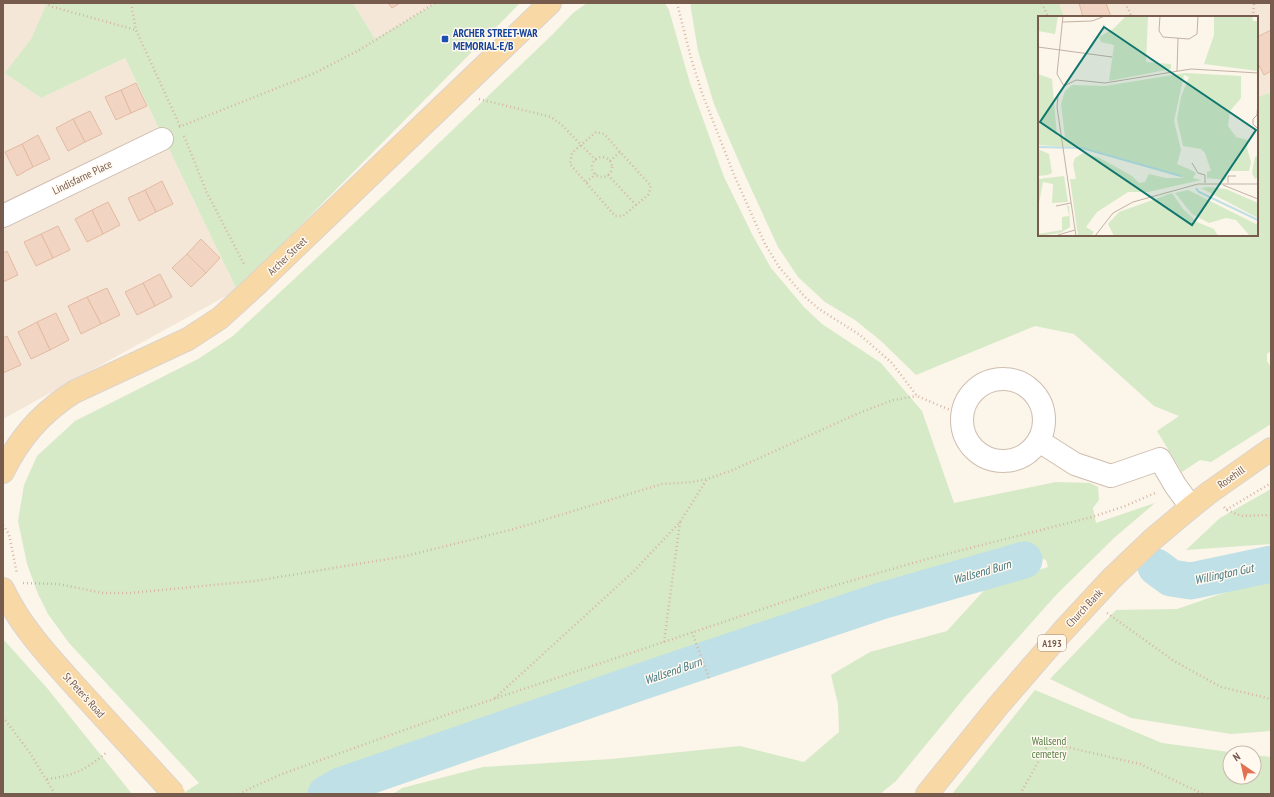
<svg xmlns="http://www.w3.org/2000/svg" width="1274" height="797" font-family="'PT Sans Narrow',sans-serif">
	<rect width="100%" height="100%" fill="#fcf5e9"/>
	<g fill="#f4e7d8">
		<polygon points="3,3 47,3 31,39 6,73 41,98 125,58 237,290 3,419"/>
		<polygon points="353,3 436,3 375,39"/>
		<polygon points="1059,3 1271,3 1271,97 1269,93 1257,97 1257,17 1064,17"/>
	</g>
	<g fill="#d6eac7">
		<polygon points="47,3 353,3 375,39 436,3 520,3 237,290 125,58 41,98 5,73 31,39"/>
		<polygon points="587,3 665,3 669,10 690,83 724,177 753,236 771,268 804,307 822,324 881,363 922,411 954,503 1056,482 1090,483 1098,487 1099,500 1093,508 1096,523 1155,503 1114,538 1056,595 966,696 896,781 880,794 393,794 402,788 483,767 611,759 740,746 804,762 839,732 838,704 831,675 870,652 947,631 988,586 1048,567 1046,560 1029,555 871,599 548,707 342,778 313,794 182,794 199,783 69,643 48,614 38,594 27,564 18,521 24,485 37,456 75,421 198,359 233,336 395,185 553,34 573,13"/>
		<polygon points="690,3 1059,3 1064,17 1039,17 1039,235 1257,235 1257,97 1269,93 1271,97 1271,351 1267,354 1267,361 1271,367 1271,424 1211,462 1200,460 1182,472 1157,431 1179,416 1154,406 1074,334 1035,326 916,375 881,341 855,320 825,302 798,277 778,247 743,171 714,104 698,51"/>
		<polygon points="1271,489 1271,544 1186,550 1220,518"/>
		<polygon points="1271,582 1271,731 1231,734 1131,718 1050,679 1116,610 1177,609 1250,584"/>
		<polygon points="3,639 47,688 132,794 3,794"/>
		<polygon points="1035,690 1162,743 1237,753 1230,753 1230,777 1254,777 1254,755 1271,757 1271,794 952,794"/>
	</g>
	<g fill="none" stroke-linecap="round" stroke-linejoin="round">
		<g stroke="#bee0e6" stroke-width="37">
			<polyline points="1156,567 1171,578 1191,581 1271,564"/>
			<polyline points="326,794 340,786 640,682 881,601 1024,560"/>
		</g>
	</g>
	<g fill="#f1d4c1" stroke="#e3baa2">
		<polygon points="388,3 400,3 392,8"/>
		<polygon points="1079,3 1106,3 1111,17 1083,17"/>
		<polygon points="1271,30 1271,71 1264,75 1257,62 1257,37"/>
		<polygon points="136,83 147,106 131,113 121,90"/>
		<polygon points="121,90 131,113 116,120 105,97"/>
		<polygon points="90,111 102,134 85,142 73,119"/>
		<polygon points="73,119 85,142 68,151 56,128"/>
		<polygon points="38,135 50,159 33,167 22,144"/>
		<polygon points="22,144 33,167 17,176 5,152"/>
		<polygon points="162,181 173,204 156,212 145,190"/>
		<polygon points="145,190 156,212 139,221 128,198"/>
		<polygon points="108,202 120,225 103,234 92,210"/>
		<polygon points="92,210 103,234 87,242 75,219"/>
		<polygon points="58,226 70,250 53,258 41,234"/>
		<polygon points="41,234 53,258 36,266 24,242"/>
		<polygon points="201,239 220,258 206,273 187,254"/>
		<polygon points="7,251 18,275 3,282 3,253"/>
		<polygon points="187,254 206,273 191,287 172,268"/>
		<polygon points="160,274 172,297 155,306 143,283"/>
		<polygon points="143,283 155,306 137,315 125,292"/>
		<polygon points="107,288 120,315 101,324 87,297"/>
		<polygon points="87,297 101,324 81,334 68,306"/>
		<polygon points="56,313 69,340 50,350 37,322"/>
		<polygon points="37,322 50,350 31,359 18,332"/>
		<polygon points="7,336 21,365 3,373 3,338"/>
	</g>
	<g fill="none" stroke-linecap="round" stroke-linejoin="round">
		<g stroke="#cebdaf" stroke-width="24">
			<g id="minor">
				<polyline points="3,216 162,139"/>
				<circle cx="1003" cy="420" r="41"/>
				<polyline points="1039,441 1075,464 1111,476 1160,459 1175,485 1191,507"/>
			</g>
		</g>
		<g stroke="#dcd4d1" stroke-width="24">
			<g id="major">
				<path d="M3,472C19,438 42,412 74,392L188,339L220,318L255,286L550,3"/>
				<path d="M3,589C20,626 50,658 77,688"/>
				<polyline points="927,794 998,706 1062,632 1111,579 1153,539 1191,507 1210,492 1271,449"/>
			</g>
		</g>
		<g stroke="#d6b7a4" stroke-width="2.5" stroke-dasharray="1 3" stroke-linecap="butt">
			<polyline points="45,3 53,7 136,30"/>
			<polyline points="131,3 136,30 180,126"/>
			<polyline points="677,3 691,58 702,93 734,175 765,244 779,267 805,297 819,309 860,335 892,363 917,396 962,415"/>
			<polyline points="1042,3 1048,17"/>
			<polyline points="1125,3 1132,17"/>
			<polyline points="1253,17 1254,3"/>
			<polyline points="479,99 551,117 562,125 581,145 572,153 570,164 615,216 623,216 648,195 651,186 604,134 596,132 581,145 596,160"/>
			<polyline points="179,127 315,73 361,49 435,3"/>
			<polyline points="184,136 207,193 245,266"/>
			<circle cx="602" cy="167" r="10"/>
			<polyline points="610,161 620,152"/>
			<polyline points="608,175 636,205"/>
			<polyline points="586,182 596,174"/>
			<polyline points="1224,507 1226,510 1271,483"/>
			<polyline points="1227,510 1241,516 1271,515"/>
			<polyline points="3,525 9,534 17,574"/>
			<polyline points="23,583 58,584 103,593 130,593 255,581 406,556 514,529 662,484 692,482 707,479 733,470 859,413 893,400 917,396"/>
			<polyline points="1107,613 1174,661 1221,687 1271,699"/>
			<polyline points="692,632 709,678"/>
			<polyline points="664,642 680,522"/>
			<polyline points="495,698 634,571 680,522 707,479"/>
			<polyline points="3,717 30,753 55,794"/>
			<path d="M47,779C74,776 87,769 107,752"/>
			<polyline points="239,794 253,787 282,774 446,715 819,590 927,559 1092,517 1125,506 1155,493"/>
			<polyline points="1020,794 1049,743 1140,764 1203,794"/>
		</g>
		<use href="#minor" stroke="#fff" stroke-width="22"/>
		<use href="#major" stroke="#f8d8a4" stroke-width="22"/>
		<g stroke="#dcd4d1" stroke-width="24" stroke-linecap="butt">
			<polyline id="major-bridge" points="77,688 174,794"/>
		</g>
		<use href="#major-bridge" stroke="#f8d8a4" stroke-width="22"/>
	</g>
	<rect fill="#1a4fb4" stroke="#fff9f0" stroke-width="1.5" x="441" y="35" width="8" height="8" rx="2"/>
	<g text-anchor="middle" stroke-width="3" stroke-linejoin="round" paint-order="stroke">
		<rect fill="#fff9f0" stroke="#a08a7e" stroke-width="1" x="1038" y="635" width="28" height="16" rx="3"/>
		<g font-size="10" font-weight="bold" fill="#775b4d">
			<text x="1052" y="647">A193</text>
		</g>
		<g font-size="11" font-weight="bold" fill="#164399" stroke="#fff9f0" text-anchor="start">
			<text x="453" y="37">ARCHER STREET-WAR<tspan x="453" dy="13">MEMORIAL-E/B</tspan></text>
		</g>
		<g font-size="11" fill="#775b4d" stroke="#fff9f0">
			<text transform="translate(82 177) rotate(-26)" y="4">Lindisfarne Place</text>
			<text transform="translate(287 256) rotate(-44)" y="4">Archer Street</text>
			<text transform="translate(1231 477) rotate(-35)" y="4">Rosehill</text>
			<text transform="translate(1084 608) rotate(-47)" y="4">Church Bank</text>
			<text transform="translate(84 695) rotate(48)" y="4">St Peter's Road</text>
		</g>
		<g font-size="11" fill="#557c45" stroke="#fff9f0">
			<text x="1049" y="745">Wallsend<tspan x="1049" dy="13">cemetery</tspan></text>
		</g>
		<g font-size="12" font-style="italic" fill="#437882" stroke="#fff9f0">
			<text transform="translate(982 572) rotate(-16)" y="4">Wallsend Burn</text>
			<text transform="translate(1224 574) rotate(-12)" y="4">Willington Gut</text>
			<text transform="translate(673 671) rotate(-19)" y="4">Wallsend Burn</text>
		</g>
	</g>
	<g transform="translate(1038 16)">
		<rect width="220" height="220" fill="#fcf5e9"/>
		<path d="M0,0H20L17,18L0,15ZM88,0H110L108,46L133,48V53L71,65L76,29L63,26L61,21L75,13ZM176,0H214L215,5H220V55L166,48L176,19ZM147,57L203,60V82L192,95L190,110L198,121L210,124L209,132L213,146L211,155H189L188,164L169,162V156L173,155L167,137L163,133L145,130L139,103L143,81L151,61L146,59L136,105L143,134L139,148L153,154L158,157L155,162L163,164L110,176H90L59,196L48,211L56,216L53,220H40L32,163H38L35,148L37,142L45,137L62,142L94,160L101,167L107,166L111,158L128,162H146L44,132L0,129V58L14,63L19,120L27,121L23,88L27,75L34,69L67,70ZM0,133L11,138L14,157L10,159L0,160ZM220,140V161L217,163L214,157L217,141ZM26,160L30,186L14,187L15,168L5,166L0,192V163ZM170,171L188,173L220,187V202L163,172ZM150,174L218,208L220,207V220H212L198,204L188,202L171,207L154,198L137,177ZM134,177L145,193L159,206L176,213L180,220H76L70,208L81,196ZM29,189L31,190L32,211L22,217L0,220V218L24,214V201L31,200Z" fill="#d6eac7"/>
		<path fill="none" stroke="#bee0e6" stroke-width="2" d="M0,131L44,132L143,160M158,172L161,176L220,204"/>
		<path fill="none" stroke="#c3b2a6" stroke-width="1" d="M25,0L19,58L26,70M122,0L121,15L125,21L151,23L159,18L160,0M25,6L54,5L67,0M0,31L74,41M139,55L140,22M220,85L219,99L215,103V108L220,113M154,147L160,157L167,159V167M190,167V160H198M185,169L220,183M18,190L33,187M20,219L37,214M38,220L19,91L20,79L26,70L38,64L67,67L153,53L220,57M57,220L75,197L95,186L160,168H220"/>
		<path fill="#0f766e" fill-opacity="0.15" stroke="#0f766e" stroke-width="2" d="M66,11L218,114L154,209L2,106Z"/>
		<rect width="220" height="220" fill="none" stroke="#775b4d" stroke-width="2"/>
	</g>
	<rect width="1274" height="797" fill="none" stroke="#775b4d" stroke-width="8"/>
	<g transform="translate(1242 765) rotate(326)"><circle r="19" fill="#fff9f0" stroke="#c9baaf"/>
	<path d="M0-3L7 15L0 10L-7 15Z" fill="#e27152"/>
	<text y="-6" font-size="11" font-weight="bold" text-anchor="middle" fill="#775b4d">N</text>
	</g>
</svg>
